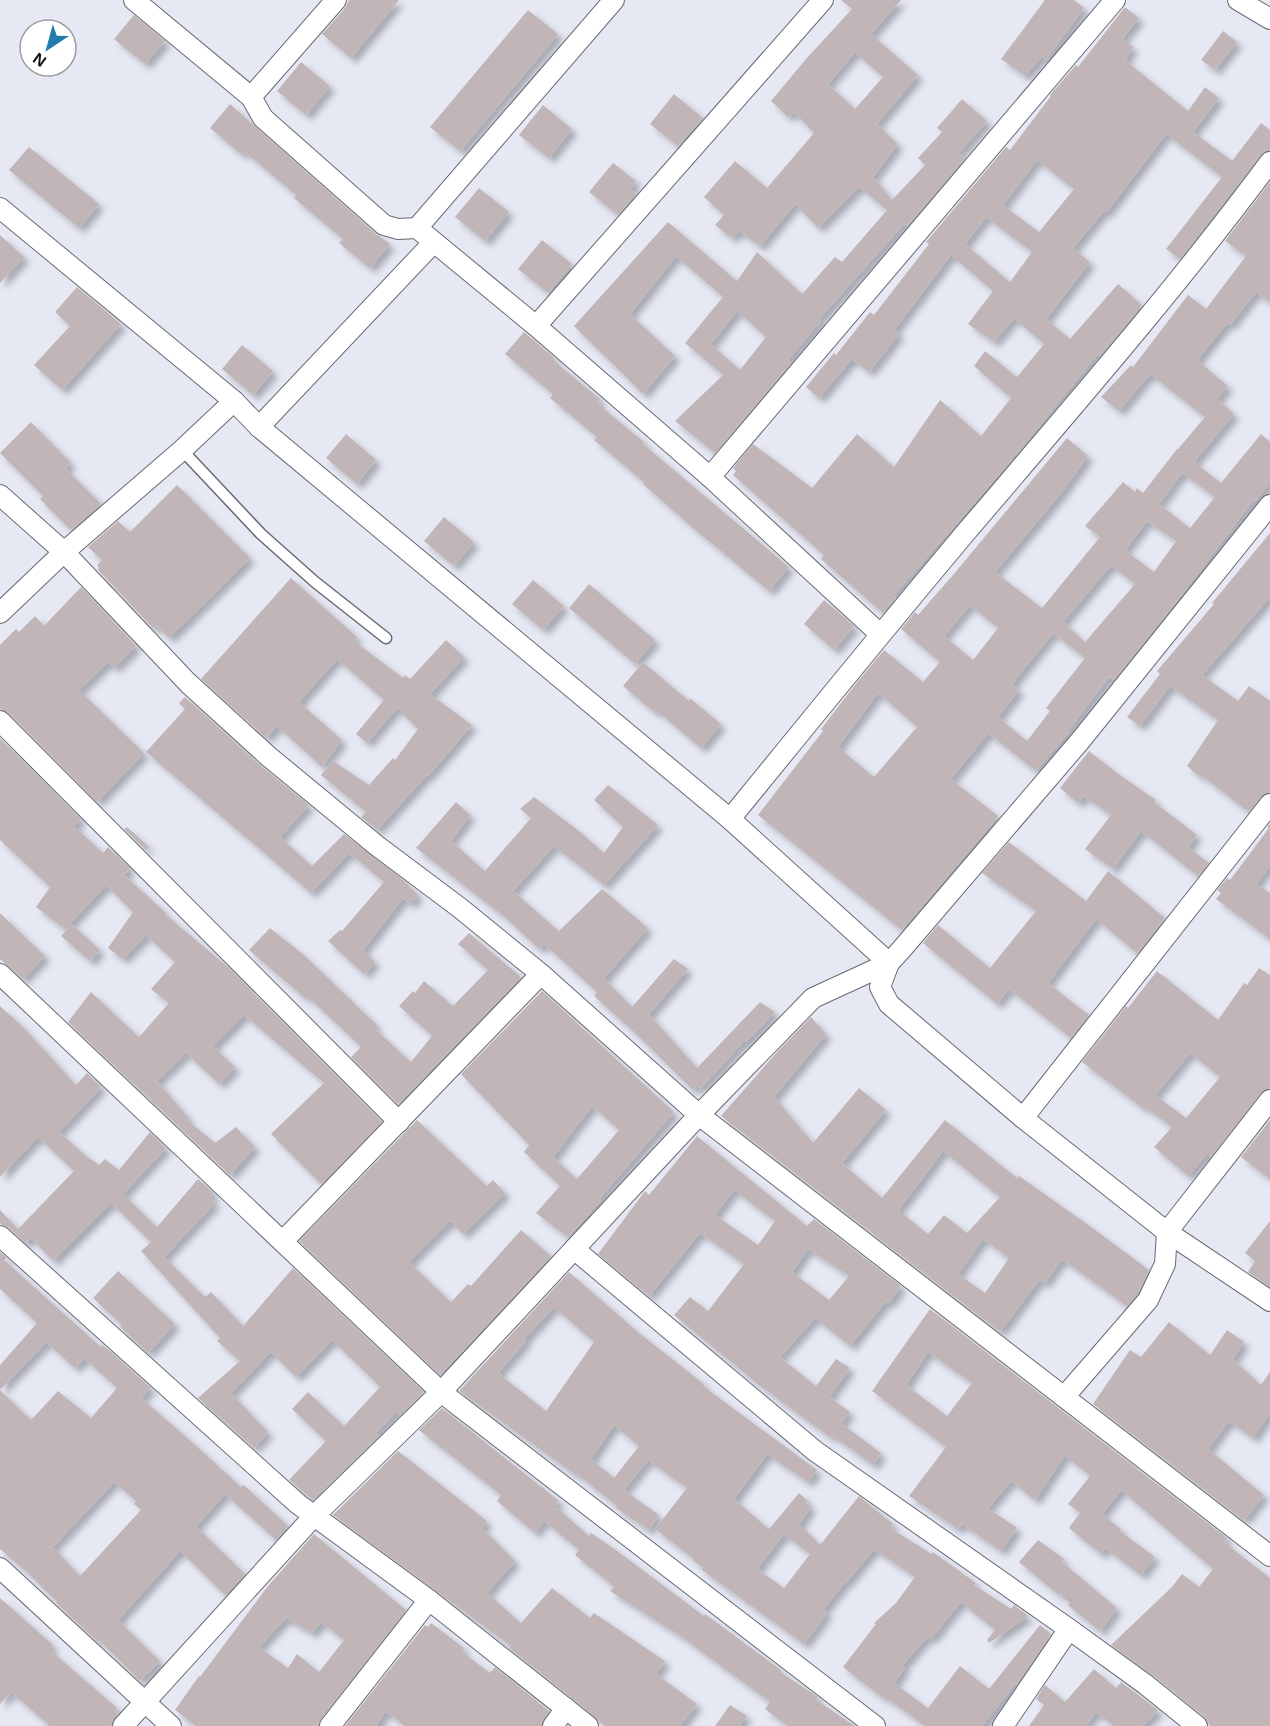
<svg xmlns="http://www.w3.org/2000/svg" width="1270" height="1726" font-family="Helvetica,sans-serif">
	<defs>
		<filter id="shadow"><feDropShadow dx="5.5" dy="5.5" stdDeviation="3" flood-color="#0004"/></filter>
	</defs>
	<rect width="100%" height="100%" fill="#e6e9f4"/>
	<g fill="#c1b5b8" fill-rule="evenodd" filter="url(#shadow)">
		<polygon points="349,0 399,0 351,58 322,34 345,8"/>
		<path d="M841,0H901L871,34L918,75L877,124L898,144L873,177L892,200L925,165L918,158L942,132L937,128L962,99L987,121L959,153L965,158L907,226L904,224L819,319L821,321L788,360L791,363L715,453L675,421L723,375L685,343L723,297L676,256L630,314L675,356L643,394L574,326L668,222L737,281L757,252L802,294L835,257L842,262L887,210L859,187L818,228L795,204L760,246L739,231L732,238L715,225L724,215L704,197L735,161L767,188L814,133L794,112L788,117L771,101L806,59L852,9ZM855,52L883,77L855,109L828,84ZM737,311L766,337L740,370L711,344Z"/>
		<polygon points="1045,0 1074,0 1084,8 1046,60 1042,56 1025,76 1001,59"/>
		<path d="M1125,7L1139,18L1122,39L1133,47L1125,60L1188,111L1205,87L1219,98L1193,132L1232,161L1261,123L1270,130V150L1265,151L1260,155L1180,259L1166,249L1222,177L1166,134L1106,213L1104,211L1073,248L1090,262L1046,319L1070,339L1118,284L1142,305L1099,356L1097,355L1009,463L894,595L896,597L883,613L821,559L824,555L733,475L736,471L733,468L753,444L812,488L857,434L894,467L940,400L981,436L1011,398L974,366L985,351L1017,377L1044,344L1014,318L994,342L968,324L993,291L951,255L894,330L899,334L869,372L852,359L819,398L806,387L834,353L836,355L870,312L874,315L929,244L926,242L1006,147L1010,150L1051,96L1050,95L1076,65L1078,67ZM1037,160L1074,189L1039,232L1003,205ZM986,217L1032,252L1010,282L965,244Z"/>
		<polygon points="528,10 558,34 460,151 430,127"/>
		<polygon points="134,15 165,41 145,64 114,39"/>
		<polygon points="1223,31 1237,42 1215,70 1201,60"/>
		<polygon points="301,62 330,86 306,115 277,91"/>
		<polygon points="674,94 703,118 678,146 650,124"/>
		<polygon points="230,104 376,234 390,244 370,268 339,243 343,239 294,198 296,195 244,151 241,154 210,128"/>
		<polygon points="543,105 572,129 549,158 519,135"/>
		<polygon points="29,147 99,204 79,228 9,170"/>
		<polygon points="613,163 636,181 630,189 636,194 618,215 589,192"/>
		<path d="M1270,182V302L1256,292L1230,325L1227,323L1197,360L1228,386L1217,399L1234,414L1194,462L1221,483L1261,434L1270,442V483L1254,502L1253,501L1176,602L1114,680L1109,677L1068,731L1069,732L1036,771L988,733L951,779L998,816L902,930L758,815L823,731L821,729L858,681L884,650L923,682L940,662L901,629L915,612L918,615L953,575L1067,438L1088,456L1062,492L995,572L1042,608L1100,537L1085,526L1123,482L1135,492L1137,488L1143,493L1177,449H1178L1205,417L1150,374L1119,411L1101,397L1131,365L1133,367L1188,295L1206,309L1246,256L1225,241ZM1182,473L1215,497L1190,528L1159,504ZM1147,521L1176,541L1154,572L1125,550ZM1111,565L1135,584L1085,642L1063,622ZM970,605L998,628L973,660L944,636ZM1053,633L1085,658L1046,708L1050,711L1027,741L998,717L1019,690L1012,684ZM878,693L917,727L874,777L838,747Z"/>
		<polygon points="479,188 509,212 485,241 455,217"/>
		<polygon points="0,235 24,257 0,283"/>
		<polygon points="542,240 572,264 548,293 518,269"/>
		<polygon points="77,287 121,324 62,390 34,365 70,326 55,312"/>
		<polygon points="524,332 554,358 553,360 600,399 597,403 644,442 643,444 789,567 769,591 692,527 643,484 644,482 594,440 597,437 550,398 553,394 505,354"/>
		<polygon points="242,345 273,371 253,395 222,369"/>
		<polygon points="31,422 71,463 65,468 101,504 71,530 40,499 43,496 0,453"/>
		<polygon points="346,434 376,460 357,484 326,458"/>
		<polygon points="177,485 250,558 169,638 156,625 153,628 98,570 99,568 97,565 102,560 88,547 118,521 130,532"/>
		<polygon points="444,517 474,542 454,566 424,541"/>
		<polygon points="1270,533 1270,597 1202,675 1238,701 1249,686 1270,701 1270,792 1261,796 1249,812 1200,774 1199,776 1187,766 1218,720 1170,686 1140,726 1127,717 1160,674 1157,671 1214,604 1212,603"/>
		<polygon points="291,578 357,637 354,641 403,678 405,675 410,679 446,640 464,657 430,694 472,725 428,776 427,775 377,830 361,817 366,812 321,775 333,761 369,785 393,758 395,760 418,729 397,708 367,743 356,734 384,700 337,659 299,702 342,740 322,767 277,726 266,738 201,679"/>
		<polygon points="533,580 564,606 543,630 512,604"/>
		<polygon points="589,584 655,640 635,664 569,608"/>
		<polygon points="81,587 136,646 114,668 108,662 79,690 144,753 97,802 9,713 0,709 0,645 16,629 19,632 35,616 44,626"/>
		<polygon points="824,600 854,626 834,650 804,624"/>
		<polygon points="643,662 689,701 690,698 721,724 701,748 656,710 654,712 623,686"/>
		<polygon points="185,697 260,765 309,805 280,837 312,866 344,834 402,879 418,895 410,904 403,898 363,950 375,962 364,974 328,941 340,930 342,931 384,882 349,853 311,893 146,752 185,709 179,703"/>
		<polygon points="0,738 81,819 74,826 103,853 108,847 130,868 124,875 166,913 165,914 229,968 382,1122 321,1184 271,1134 324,1083 244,1015 213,1046 235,1067 219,1084 186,1053 157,1081 188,1117 186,1119 215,1143 236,1127 255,1147 230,1175 68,1022 91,992 139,1037 169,1003 151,989 175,962 146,935 123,959 108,948 133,912 106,885 65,929 36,907 50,887 0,840"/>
		<polygon points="1089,751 1117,773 1156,800 1154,802 1197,835 1188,847 1209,863 1198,876 1141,831 1113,869 1085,849 1111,815 1084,796 1078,803 1060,788"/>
		<polygon points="608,785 658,825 604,885 554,846 513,891 559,931 602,889 648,928 604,978 632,1007 674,959 688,969 649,1014 697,1068 760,1002 775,1012 746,1042 744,1041 701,1088 697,1085 693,1090 635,1033 594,996 597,992 544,944 539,949 506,918 416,848 456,802 470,815 451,841 485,871 531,818 520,809 534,797 579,831 604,853 623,827 594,800"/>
		<polygon points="1270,823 1270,866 1256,884 1270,893 1270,939 1216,899 1221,893 1217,890 1227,878 1230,880 1269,828 1267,827"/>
		<polygon points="127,827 149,847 146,850 124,829"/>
		<polygon points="1009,842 1086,901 1108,871 1165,918 1137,953 1096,919 1048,983 1089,1015 1071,1038 1009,989 997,1004 923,943 938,925 990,968 1036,911 982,873"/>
		<polygon points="0,913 45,956 23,979 0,959"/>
		<polygon points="72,924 100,950 90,961 61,936"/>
		<polygon points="270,928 305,956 377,1025 374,1028 411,1062 432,1036 399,1006 413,991 415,993 424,981 453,1006 488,970 458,944 469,933 521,977 398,1104 351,1057 361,1047 307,996 305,998 249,950"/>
		<path d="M1259,968L1270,975V1088L1265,1089L1261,1093L1211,1157L1207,1154L1188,1176L1154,1147L1172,1127L1145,1107L1144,1109L1082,1062L1126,1006L1128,1008L1157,971L1218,1020L1244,983L1247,985ZM1190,1053L1220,1077L1186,1118L1155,1095Z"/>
		<path d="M542,991L674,1112L599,1199L601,1200L568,1237L536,1213L560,1186L524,1152L529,1145L461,1074ZM592,1106L619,1130L577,1179L553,1157Z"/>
		<polygon points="0,1006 24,1028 76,1085 87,1073 101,1087 59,1132 86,1156 99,1165 105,1159 119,1170 150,1132 166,1148 123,1194 157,1227 198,1179 214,1193 209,1198 215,1203 164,1257 205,1297 211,1292 243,1326 293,1268 424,1392 400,1415 396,1412 376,1433 379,1436 313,1500 289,1480 326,1441 292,1409 308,1392 344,1426 380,1387 332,1340 296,1377 271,1352 231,1393 268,1432 254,1448 198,1398 240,1361 217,1341 220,1338 141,1251 151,1242 111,1203 53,1261 31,1238 25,1243 8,1227 0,1224 0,1210 18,1229 74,1171 38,1137 0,1177"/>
		<path d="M811,1017L826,1034L774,1097L813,1143L859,1088L886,1110L842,1163L882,1198L945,1120L1017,1178L1019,1176L1087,1224L1149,1270L1138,1293L1127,1306L1062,1259L1045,1283L1039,1280L1000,1332L721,1116L777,1052ZM943,1151L1000,1197L967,1233L944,1215L928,1234L898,1210L916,1187ZM983,1239L1009,1258L985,1293L958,1274Z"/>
		<polygon points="417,1120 487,1186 493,1180 505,1193 463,1234 450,1221 409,1262 451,1302 468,1284 471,1286 521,1230 551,1256 440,1375 299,1241"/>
		<polygon points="1270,1120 1270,1179 1241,1157"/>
		<path d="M697,1136L807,1226L814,1219L901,1286L889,1303L886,1301L850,1346L815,1318L780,1357L816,1386L836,1359L850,1368L829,1397L850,1412L841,1423L881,1453L873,1465L832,1435L830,1437L759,1385L674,1315L690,1297L708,1311L744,1264L700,1233L649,1296L598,1254L645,1191L649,1195ZM734,1190L775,1221L758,1245L715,1215ZM808,1249L849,1276L829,1300L792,1272Z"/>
		<polygon points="1270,1221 1270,1287 1248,1272 1255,1261 1245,1253"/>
		<path d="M0,1252L7,1258L4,1260L54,1305L101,1347L103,1345L151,1388L141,1398L192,1442L241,1487L244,1485L288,1526L276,1540L225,1494L196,1526L245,1574L225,1595L180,1551L118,1620L160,1661L140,1681L99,1640L98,1642L56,1603L57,1602L29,1574L0,1549V1390L31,1420L58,1391L91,1418L117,1388L84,1358L75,1368L46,1342L0,1390V1365L37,1323L0,1289ZM114,1482L136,1501L134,1504L141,1510L80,1576L53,1547Z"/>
		<polygon points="118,1271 175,1324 148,1353 120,1327 122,1325 93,1298"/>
		<path d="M569,1272L639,1333L704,1384L703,1386L817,1470L808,1482L767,1454L734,1499L769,1529L799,1493L808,1501L806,1503L811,1507L799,1524L820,1545L859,1496L893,1524L890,1528L932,1554L933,1552L976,1583L974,1585L1011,1609L1014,1605L1028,1616L989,1643L987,1640L995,1630L961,1602L931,1639L927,1637L902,1666L905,1668L894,1683L928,1708L960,1666L989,1689L1040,1625L1051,1634L1016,1685L1015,1684L982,1726H925L884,1696L883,1698L843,1667L876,1624L874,1623L896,1603L915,1577L874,1549L847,1582L846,1581L823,1610L827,1613L804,1644L702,1570L703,1567L693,1561L694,1559L655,1529L687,1488L648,1460L624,1490L659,1515L649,1530L616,1508L617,1506L577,1474L576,1475L459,1391ZM554,1307L594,1342L546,1411L498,1373L526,1341L524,1339ZM614,1425L639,1446L614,1478L591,1459ZM784,1534L810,1554L784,1588L757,1569Z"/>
		<path d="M930,1309L1227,1538L1224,1542L1270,1578V1726H1210L1205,1717L1153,1675L1111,1645L1172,1587L1182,1574L1199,1587L1213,1569L1121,1490L1102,1514L1121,1529L1120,1531L1155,1557L1141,1575L1105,1548L1101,1554L1069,1528L1080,1513L1068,1504L1090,1476L1065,1455L1035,1500L1011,1481L988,1508L1017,1528L1001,1551L962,1524L958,1529L909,1496L946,1447L872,1391ZM928,1352L972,1383L947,1416L906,1385Z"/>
		<polygon points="1169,1322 1210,1355 1227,1330 1244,1342 1233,1359 1261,1385 1270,1372 1270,1413 1253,1438 1229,1421 1208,1449 1264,1495 1245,1519 1243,1518 1242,1519 1093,1404 1130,1350 1141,1357"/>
		<polygon points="442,1408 559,1501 555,1506 589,1536 591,1533 616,1550 704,1616 705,1614 781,1670 780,1672 809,1691 818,1697 816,1700 855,1726 788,1726 765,1709 770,1702 682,1637 610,1591 614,1587 611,1584 575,1555 579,1550 544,1521 535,1533 497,1501 501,1495 419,1430"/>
		<polygon points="398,1451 487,1521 482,1528 515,1561 487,1593 521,1623 552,1588 590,1618 594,1613 665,1661 656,1674 697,1704 680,1726 605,1726 573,1699 509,1648 511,1646 333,1515"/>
		<path d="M314,1534L406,1610L321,1719L318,1726H196L175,1710L199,1676L200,1677L268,1586ZM286,1618L312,1633L321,1622L344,1640L319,1672L297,1654L288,1668L259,1647Z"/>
		<polygon points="1038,1540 1064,1559 1062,1562 1117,1608 1100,1631 1068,1605 1070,1603 1062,1597 1071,1586 1059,1595 1019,1562"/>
		<polygon points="0,1598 53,1645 49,1649 117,1708 114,1711 118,1714 114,1718 111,1726 50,1726 11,1692 0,1704"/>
		<polygon points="431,1623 464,1648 462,1652 490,1673 495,1667 549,1711 540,1726 405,1726 386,1711 376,1726 345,1726 425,1625 428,1627"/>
		<polygon points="1094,1669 1116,1688 1121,1682 1158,1710 1143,1726 1114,1726 1096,1712 1086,1726 1029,1726 1044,1705 1036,1699 1045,1685 1065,1702"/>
		<polygon points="730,1705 747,1716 739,1726 715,1726"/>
	</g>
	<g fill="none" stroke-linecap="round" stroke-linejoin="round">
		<g stroke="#686a74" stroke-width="13">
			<polyline id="lane" points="182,450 261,534 315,582 386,638"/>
		</g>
		<g stroke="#686a74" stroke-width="22">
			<g id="street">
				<polyline points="134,0 251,97 263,118 384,225 398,229 417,228 536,326 710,477 880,634"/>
				<polyline points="1238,0 1270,19"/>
				<polyline points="251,97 336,0"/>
				<polyline points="0,208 234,401 259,427 730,819 889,963 880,987 889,1004 1023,1118 1167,1232 1270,1301"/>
				<polyline points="417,228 614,0"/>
				<polyline points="536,326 823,0"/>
				<polyline points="259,427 433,243"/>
				<polyline points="710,477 1115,0"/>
				<polyline points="0,495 64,552 188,683 268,756 376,845 460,908 541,974 699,1115 1270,1556"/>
				<polyline points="0,613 64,552 182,450 234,401"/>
				<polyline points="0,721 399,1122"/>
				<path d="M730,819C809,722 887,626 967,531C1070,410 1175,290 1270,162"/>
				<polyline points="0,974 441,1392 875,1726"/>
				<polyline points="1023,1118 1270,804"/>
				<polyline points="0,1236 298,1504 429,1600 588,1726"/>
				<polyline points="283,1241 541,974"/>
				<polyline points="574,1249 815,1451 1069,1629 1145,1684 1197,1726"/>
				<polyline points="1064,1397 1148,1300 1165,1264 1167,1232 1270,1100"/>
				<polyline points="0,1568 171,1726"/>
				<polyline points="123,1726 314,1516 441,1392 699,1115 813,998 889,963 901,950 1080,741 1270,505"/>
				<polyline points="330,1726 429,1600"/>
				<polyline points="553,1726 566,1708"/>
				<polyline points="1003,1726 1069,1629"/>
			</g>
		</g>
		<use href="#lane" stroke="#fff" stroke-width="10"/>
		<use href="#street" stroke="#fff" stroke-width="20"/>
	</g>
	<g transform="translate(48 48) rotate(216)"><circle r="28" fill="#ffffff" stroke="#9f9fa1" stroke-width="1.5"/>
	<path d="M0-4.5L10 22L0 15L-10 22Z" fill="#227dab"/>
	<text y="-9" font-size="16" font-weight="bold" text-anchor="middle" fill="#0f1014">N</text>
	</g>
</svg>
